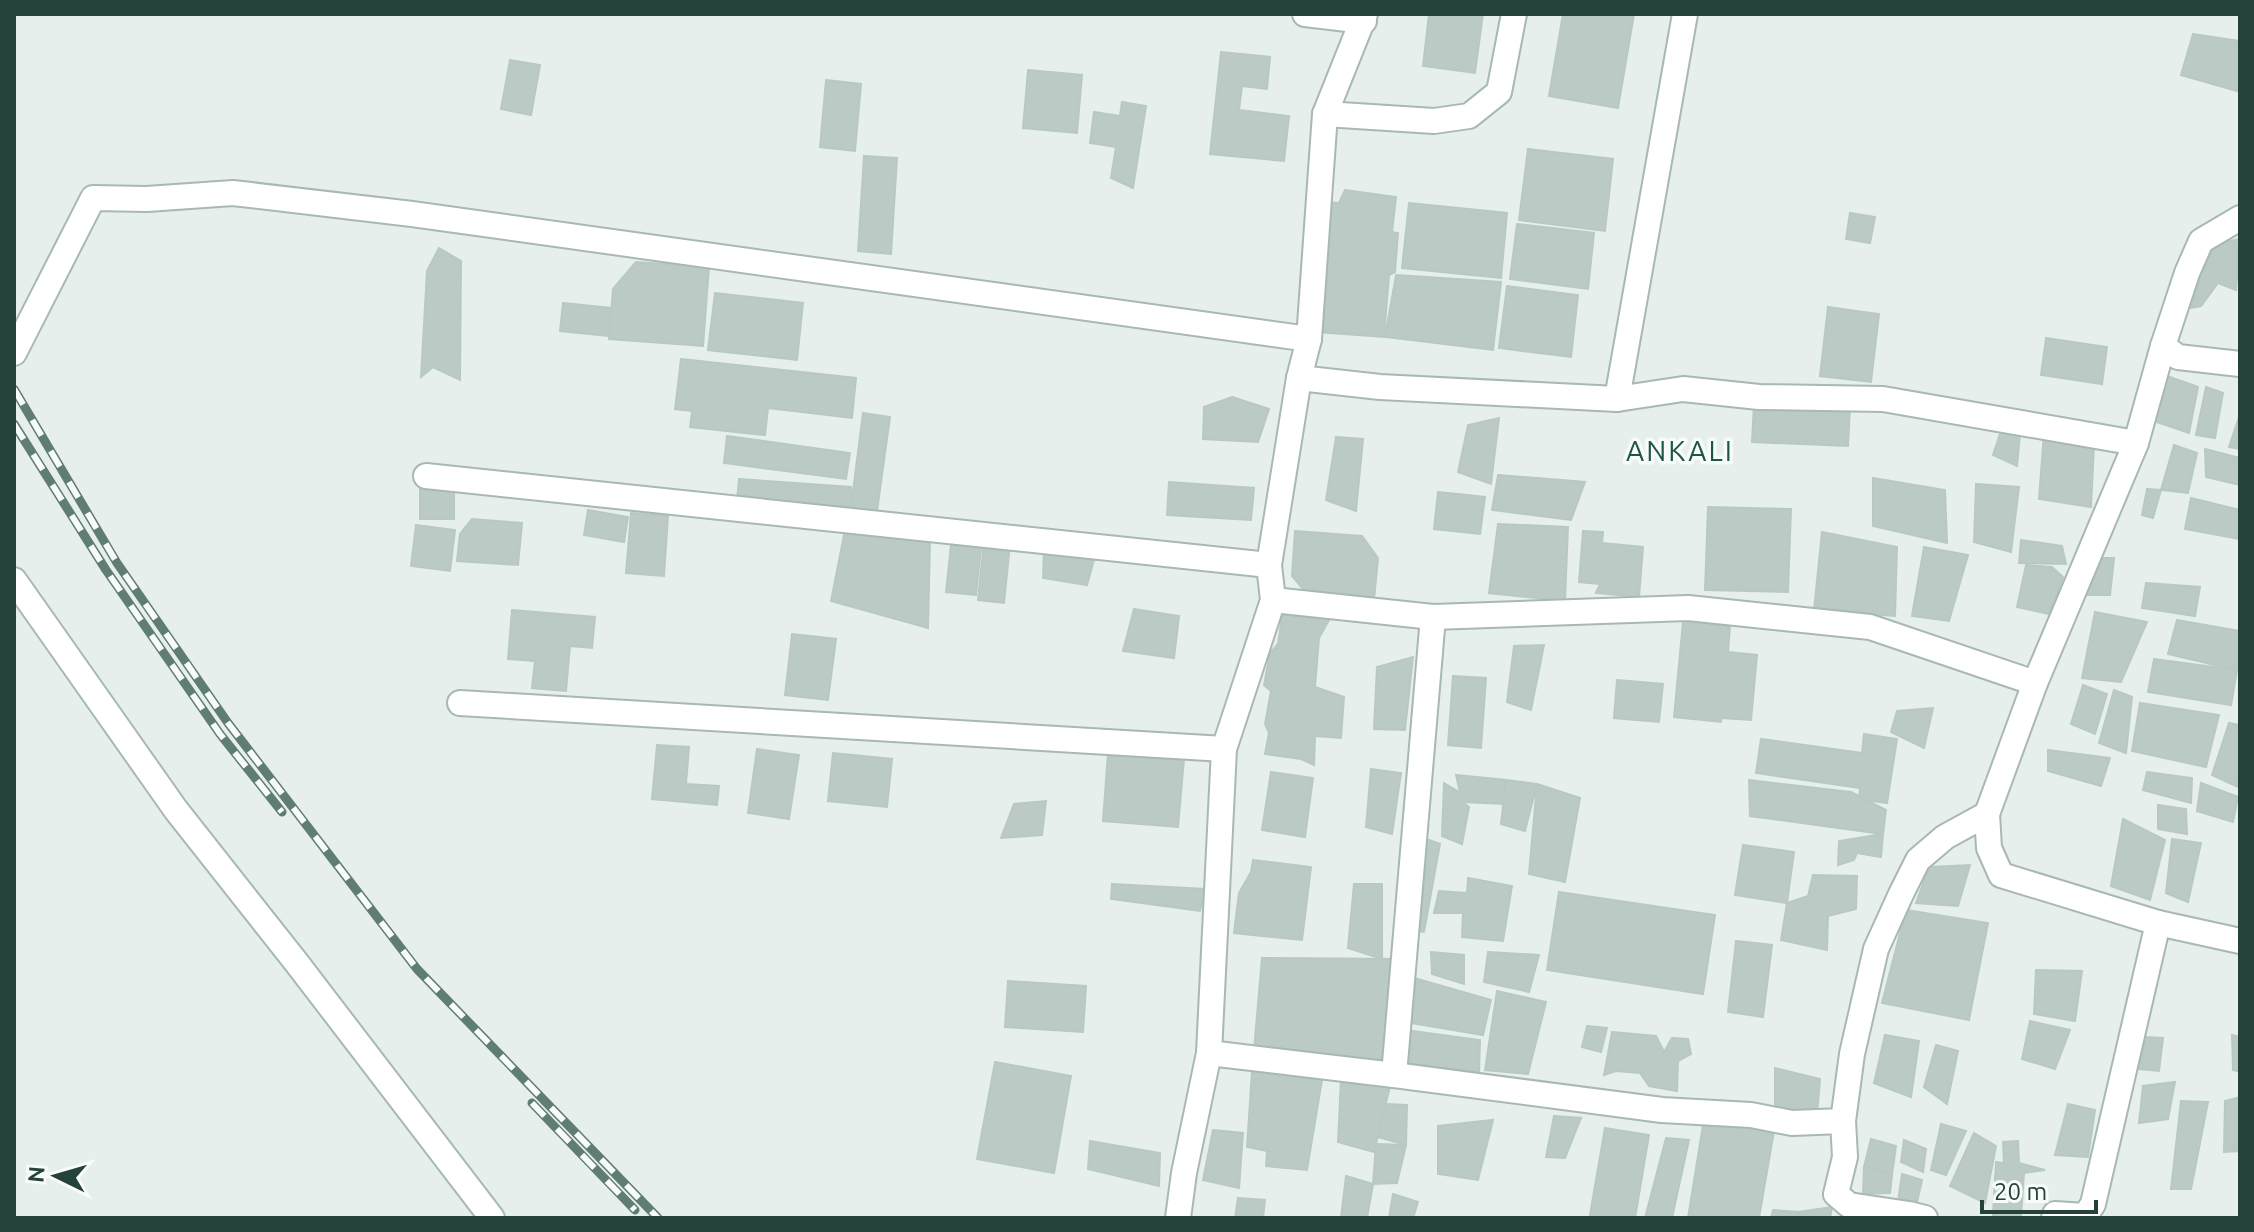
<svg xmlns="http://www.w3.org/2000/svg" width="2254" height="1232" font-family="Ubuntu,sans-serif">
	<rect width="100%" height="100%" fill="#e6efeb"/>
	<g fill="#bbcac4" stroke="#b8c9c2" stroke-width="2">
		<polygon points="1429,14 1483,14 1475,73 1423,66"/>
		<polygon points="1563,14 1634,14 1618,108 1549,96"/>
		<polygon points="2193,34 2240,41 2240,92 2181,75"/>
		<polygon points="1221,52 1270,57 1267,89 1242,86 1239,110 1289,116 1284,161 1210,154"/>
		<polygon points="510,60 540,65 531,115 501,109"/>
		<polygon points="1028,70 1082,75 1077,133 1023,128"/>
		<polygon points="826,80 861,84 855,151 820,147"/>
		<polygon points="1122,102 1146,106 1133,188 1111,178 1116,147 1090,143 1094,112 1120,116"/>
		<polygon points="1528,149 1613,159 1605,231 1519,220"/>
		<polygon points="864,156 897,158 891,254 858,251"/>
		<polygon points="1345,190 1396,197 1392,232 1398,233 1395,272 1389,275 1384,337 1317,332 1327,202 1339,203"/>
		<polygon points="1409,203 1507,213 1501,278 1402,268"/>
		<polygon points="1850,213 1875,217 1870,243 1846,239"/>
		<polygon points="1517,224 1594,233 1588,289 1510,279"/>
		<polygon points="2240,239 2236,290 2218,283 2201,306 2191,308 2210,245"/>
		<polygon points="439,248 461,261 460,380 433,367 421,377 427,271"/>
		<polygon points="636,262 709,267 703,346 609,339 613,289"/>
		<polygon points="1396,275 1501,282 1493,350 1385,337"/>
		<polygon points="1507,286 1578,295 1571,357 1499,348"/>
		<polygon points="715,293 803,303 797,360 708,350"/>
		<polygon points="563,303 611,308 608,336 560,331"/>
		<polygon points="1828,307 1879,314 1871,382 1820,376"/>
		<polygon points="2046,338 2107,347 2102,384 2041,375"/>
		<polygon points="681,359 856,378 852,418 768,408 765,435 690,427 692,411 675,409"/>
		<polygon points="2164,375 2198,387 2189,433 2154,421"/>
		<polygon points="2206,387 2223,393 2215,438 2196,435"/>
		<polygon points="1232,397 1269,409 1258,442 1203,439 1204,407"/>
		<polygon points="1754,404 1850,407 1848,446 1752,442"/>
		<polygon points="863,413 890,417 877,511 851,507"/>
		<polygon points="2240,414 2240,449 2229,447"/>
		<polygon points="1499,418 1491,484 1458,472 1468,425"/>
		<polygon points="2001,431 2020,434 2017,466 1993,455"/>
		<polygon points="2044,433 2094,444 2091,507 2039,499"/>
		<polygon points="727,436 850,453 846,479 724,463"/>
		<polygon points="1336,437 1363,439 1356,511 1326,500"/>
		<polygon points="2174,445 2197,453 2188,493 2161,490"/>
		<polygon points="2205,449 2240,458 2240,485 2206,477"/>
		<polygon points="1498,475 1585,482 1571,520 1492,510"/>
		<polygon points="1873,478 1945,490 1947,543 1873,526"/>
		<polygon points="739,479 851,487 851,507 737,500"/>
		<polygon points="1169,482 1254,488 1251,520 1167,515"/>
		<polygon points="1976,484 2019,487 2011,552 1974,542"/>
		<polygon points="420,489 454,490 454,519 420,519"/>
		<polygon points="2147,489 2161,490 2153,518 2142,515"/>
		<polygon points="1438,492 1485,497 1480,534 1434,529"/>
		<polygon points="2191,498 2240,510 2240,539 2185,529"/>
		<polygon points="1708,507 1791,509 1788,592 1705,590"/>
		<polygon points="588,510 628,517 624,542 584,535"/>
		<polygon points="631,513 668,516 664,576 626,573"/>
		<polygon points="472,519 522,523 518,565 457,561 460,534"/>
		<polygon points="1498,524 1568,527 1565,601 1489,593"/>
		<polygon points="416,525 455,530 450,571 411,566"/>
		<polygon points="845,530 930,540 928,628 831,601"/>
		<polygon points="1295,531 1362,536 1378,558 1374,600 1307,594 1292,576"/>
		<polygon points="1583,531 1603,532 1602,543 1643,547 1639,597 1596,593 1600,584 1579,582"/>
		<polygon points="1822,532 1897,547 1895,616 1814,610"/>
		<polygon points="2021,540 2062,546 2066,564 2019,563"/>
		<polygon points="984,541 1010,544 1004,603 978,600"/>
		<polygon points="951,545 981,548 976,595 946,592"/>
		<polygon points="1924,547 1968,555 1949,621 1912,616"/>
		<polygon points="1044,550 1095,556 1087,585 1043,578"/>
		<polygon points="2093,558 2114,558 2110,595 2082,595"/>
		<polygon points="2026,565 2052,567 2063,577 2049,614 2017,607"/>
		<polygon points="2146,583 2200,587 2195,616 2142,608"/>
		<polygon points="1284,603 1334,611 1319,638 1315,687 1344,697 1341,738 1315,736 1314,765 1301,759 1265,754 1269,733 1265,724 1271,691 1264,685 1270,653 1278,644"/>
		<polygon points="1134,609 1179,616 1174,658 1123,651"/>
		<polygon points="512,610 595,617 592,648 570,646 566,691 532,688 535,661 508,659"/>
		<polygon points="2095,612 2147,622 2121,682 2082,678"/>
		<polygon points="2177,620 2240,631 2240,671 2168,654"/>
		<polygon points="1683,622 1730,626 1728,652 1757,655 1751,720 1721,718 1721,722 1674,717"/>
		<polygon points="792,634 836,639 828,700 785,695"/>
		<polygon points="1544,645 1531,710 1507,702 1514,646"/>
		<polygon points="1413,657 1405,730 1374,729 1377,667"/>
		<polygon points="2154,659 2237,670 2231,705 2148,692"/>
		<polygon points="1453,676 1486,678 1481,748 1448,745"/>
		<polygon points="1617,680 1663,684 1659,722 1614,718"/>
		<polygon points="2083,685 2107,694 2095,734 2071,724"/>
		<polygon points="2114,690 2132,697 2126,753 2099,743"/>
		<polygon points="2140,703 2219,715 2206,767 2132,751"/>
		<polygon points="1933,708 1924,748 1891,732 1897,711"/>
		<polygon points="2229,723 2240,725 2240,788 2212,775"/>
		<polygon points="1864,734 1897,739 1887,803 1859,799 1860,788 1756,773 1761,739 1862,753"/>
		<polygon points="657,745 689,747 686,784 719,786 717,805 652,799"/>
		<polygon points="757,749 799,755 789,819 748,813"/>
		<polygon points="2048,750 2110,758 2101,786 2048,771"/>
		<polygon points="833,753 892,759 887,807 828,801"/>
		<polygon points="1108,753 1184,759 1178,827 1103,821"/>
		<polygon points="1371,769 1401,773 1392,834 1366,827"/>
		<polygon points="1271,772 1313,778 1305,837 1262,830"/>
		<polygon points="2147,772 2192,778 2191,803 2143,790"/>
		<polygon points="1456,775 1506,780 1505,804 1462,802"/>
		<polygon points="1506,780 1537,784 1525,831 1501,824"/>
		<polygon points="1749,780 1851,792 1886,810 1883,834 1750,816"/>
		<polygon points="1444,783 1461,793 1462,802 1469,807 1462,844 1442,836"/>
		<polygon points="2201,783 2238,797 2233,822 2197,811"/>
		<polygon points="1537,784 1580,798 1565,882 1529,874"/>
		<polygon points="1046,801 1042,835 1001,838 1014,804"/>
		<polygon points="2158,805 2186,809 2187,834 2158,829"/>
		<polygon points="2123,819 2165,840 2150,900 2111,886"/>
		<polygon points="1883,834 1881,857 1857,853 1854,860 1838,865 1839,841"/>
		<polygon points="1415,835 1440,844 1424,932 1401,929"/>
		<polygon points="2172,839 2201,843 2188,902 2166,893"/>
		<polygon points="1743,845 1794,852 1787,903 1735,895"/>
		<polygon points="1253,860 1311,867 1302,940 1234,933 1239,893 1251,872"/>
		<polygon points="1970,865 1958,906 1916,903 1929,867"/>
		<polygon points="1813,875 1857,876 1856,909 1828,916 1827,950 1781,940 1787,903 1808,896"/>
		<polygon points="1468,878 1512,886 1503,941 1462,937 1463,913 1434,913 1439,891 1467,893"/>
		<polygon points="1112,884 1205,889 1200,911 1111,899"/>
		<polygon points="1354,884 1382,884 1382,959 1348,948"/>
		<polygon points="1559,892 1715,915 1703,994 1547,970"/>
		<polygon points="1906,910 1988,923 1969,1020 1882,1003"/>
		<polygon points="1736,941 1772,945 1763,1017 1728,1012"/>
		<polygon points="1431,952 1464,955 1464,984 1432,974"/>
		<polygon points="1488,952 1539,955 1529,992 1484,982"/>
		<polygon points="1262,958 1400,959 1387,1062 1254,1050"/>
		<polygon points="2036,970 2082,971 2075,1021 2034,1014"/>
		<polygon points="1414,978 1491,1000 1483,1035 1405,1022"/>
		<polygon points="1008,981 1086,986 1083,1032 1005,1027"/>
		<polygon points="1497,991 1546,1002 1528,1074 1485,1070"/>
		<polygon points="2030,1021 2070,1030 2055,1069 2022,1059"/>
		<polygon points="1587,1026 1607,1028 1601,1052 1582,1047"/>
		<polygon points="1405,1030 1480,1040 1479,1074 1401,1066"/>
		<polygon points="1612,1032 1656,1036 1664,1052 1672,1038 1688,1039 1691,1054 1678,1061 1677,1091 1649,1086 1640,1073 1616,1071 1604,1075"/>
		<polygon points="1885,1035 1919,1041 1911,1097 1874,1083"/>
		<polygon points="2232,1035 2240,1037 2240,1072 2233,1070"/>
		<polygon points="2144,1037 2163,1038 2159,1071 2139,1069"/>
		<polygon points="1936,1045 1958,1051 1947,1104 1924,1087"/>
		<polygon points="995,1062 1071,1076 1054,1173 977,1159"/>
		<polygon points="1775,1068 1820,1079 1817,1115 1775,1109"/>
		<polygon points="1252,1071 1323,1074 1307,1170 1266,1166 1267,1151 1247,1147"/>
		<polygon points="1341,1078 1391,1082 1374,1152 1338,1142"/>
		<polygon points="2175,1082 2168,1119 2139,1123 2143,1086"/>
		<polygon points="2240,1097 2240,1151 2224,1152 2225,1101"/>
		<polygon points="2181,1101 2208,1102 2191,1189 2171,1189"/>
		<polygon points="1386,1104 1407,1105 1406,1145 1378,1137"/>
		<polygon points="2068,1104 2095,1110 2088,1157 2055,1155"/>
		<polygon points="1554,1116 1581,1118 1565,1158 1546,1157"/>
		<polygon points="1704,1119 1774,1131 1759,1218 1688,1218"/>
		<polygon points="1493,1120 1478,1180 1438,1174 1438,1126"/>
		<polygon points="1941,1124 1966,1131 1946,1175 1931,1170"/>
		<polygon points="1605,1128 1649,1135 1635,1218 1609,1218 1590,1215"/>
		<polygon points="1213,1130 1243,1133 1239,1188 1203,1180"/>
		<polygon points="1974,1133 1996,1146 1985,1203 1950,1186"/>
		<polygon points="1666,1138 1689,1140 1672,1218 1645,1218"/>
		<polygon points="1871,1139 1896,1146 1892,1175 1864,1167"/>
		<polygon points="1904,1140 1926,1149 1923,1172 1901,1162"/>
		<polygon points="1090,1141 1160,1153 1159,1186 1088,1169"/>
		<polygon points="2018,1141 2019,1163 2045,1170 2024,1173 2021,1217 1993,1215 1996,1162 2004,1163 2003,1142"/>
		<polygon points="1376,1144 1406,1145 1397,1183 1373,1184"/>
		<polygon points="1864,1167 1892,1175 1890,1193 1863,1194"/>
		<polygon points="1902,1174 1922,1180 1916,1207 1898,1202"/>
		<polygon points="1346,1176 1373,1184 1367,1218 1341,1218"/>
		<polygon points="1393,1194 1418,1202 1413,1218 1389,1218"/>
		<polygon points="1238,1198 1265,1200 1263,1218 1235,1218"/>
		<polygon points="1832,1207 1830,1218 1798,1218 1799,1212"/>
		<polygon points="1773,1210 1799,1212 1798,1218 1771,1218"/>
	</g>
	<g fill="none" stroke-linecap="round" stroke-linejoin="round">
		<g stroke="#a8b8b2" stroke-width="28">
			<g id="minor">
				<polyline points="1305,14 1364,21"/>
				<polyline points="1325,114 1434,121 1469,116 1499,92 1514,14"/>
				<polyline points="2163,346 2178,357 2240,364"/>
				<polyline points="14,353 93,198 147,199 233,193 412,214 1309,339"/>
				<polyline points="1299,378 1380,387 1617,399 1683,389 1759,397 1883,399 2136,443"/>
				<polyline points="1617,399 1685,14"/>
				<polyline points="426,476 1269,565"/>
				<polyline points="14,580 176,810 296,962 492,1218"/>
				<polyline points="1273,600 1433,617 1688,608 1870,627 2035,683"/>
				<polyline points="460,703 1224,749"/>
				<polyline points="1987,814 2035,683 2136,443 2163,346 2187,273 2201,241 2240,218"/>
				<polyline points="1209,1053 1394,1075 1662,1110 1751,1115 1792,1123 1843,1121 1852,1054 1876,949 1901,894 1918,860 1945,837 1987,814 1989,848 2001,875 2158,923 2240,941"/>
				<polyline points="1394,1075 1433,617"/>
				<polyline points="1843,1121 1845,1157 1836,1194 1849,1205 1909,1214 1925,1218"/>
				<polyline points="1178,1218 1184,1173 1209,1053 1224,749 1273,600 1269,565 1299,378 1309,339 1325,114 1365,14"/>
				<polyline points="2054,1218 2055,1214 2085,1216 2093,1204 2158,923"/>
			</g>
		</g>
		<use href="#minor" stroke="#fff" stroke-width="24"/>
		<g stroke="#5f7d75" stroke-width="9">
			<g id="rail">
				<polyline points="14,389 117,563 228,723 417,969 658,1218"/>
				<polyline points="14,424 106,570 220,734 282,812"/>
				<polyline points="532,1103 635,1210"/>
			</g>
		</g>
		<use href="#rail" stroke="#f7fbf9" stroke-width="6" stroke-dasharray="18" stroke-linecap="butt"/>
	</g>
	<g text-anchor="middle" stroke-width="7" stroke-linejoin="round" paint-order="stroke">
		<g font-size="28" letter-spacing="2" fill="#1f5548" stroke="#f7fbf9">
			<text x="1680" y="461">ANKALI</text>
		</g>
	</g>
	<rect width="2254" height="1232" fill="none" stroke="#24423a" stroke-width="32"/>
	<g transform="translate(56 1176) rotate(275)" stroke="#f7fbf9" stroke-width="6" paint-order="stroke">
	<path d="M0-6L14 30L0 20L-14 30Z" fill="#24423a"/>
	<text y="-12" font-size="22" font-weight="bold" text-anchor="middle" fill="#24423a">N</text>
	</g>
	<path d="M1982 1200v12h114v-12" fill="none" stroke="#24423a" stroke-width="4"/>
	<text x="1994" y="1200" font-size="24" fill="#24423a" stroke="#f7fbf9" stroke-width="6" paint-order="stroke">20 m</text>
</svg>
